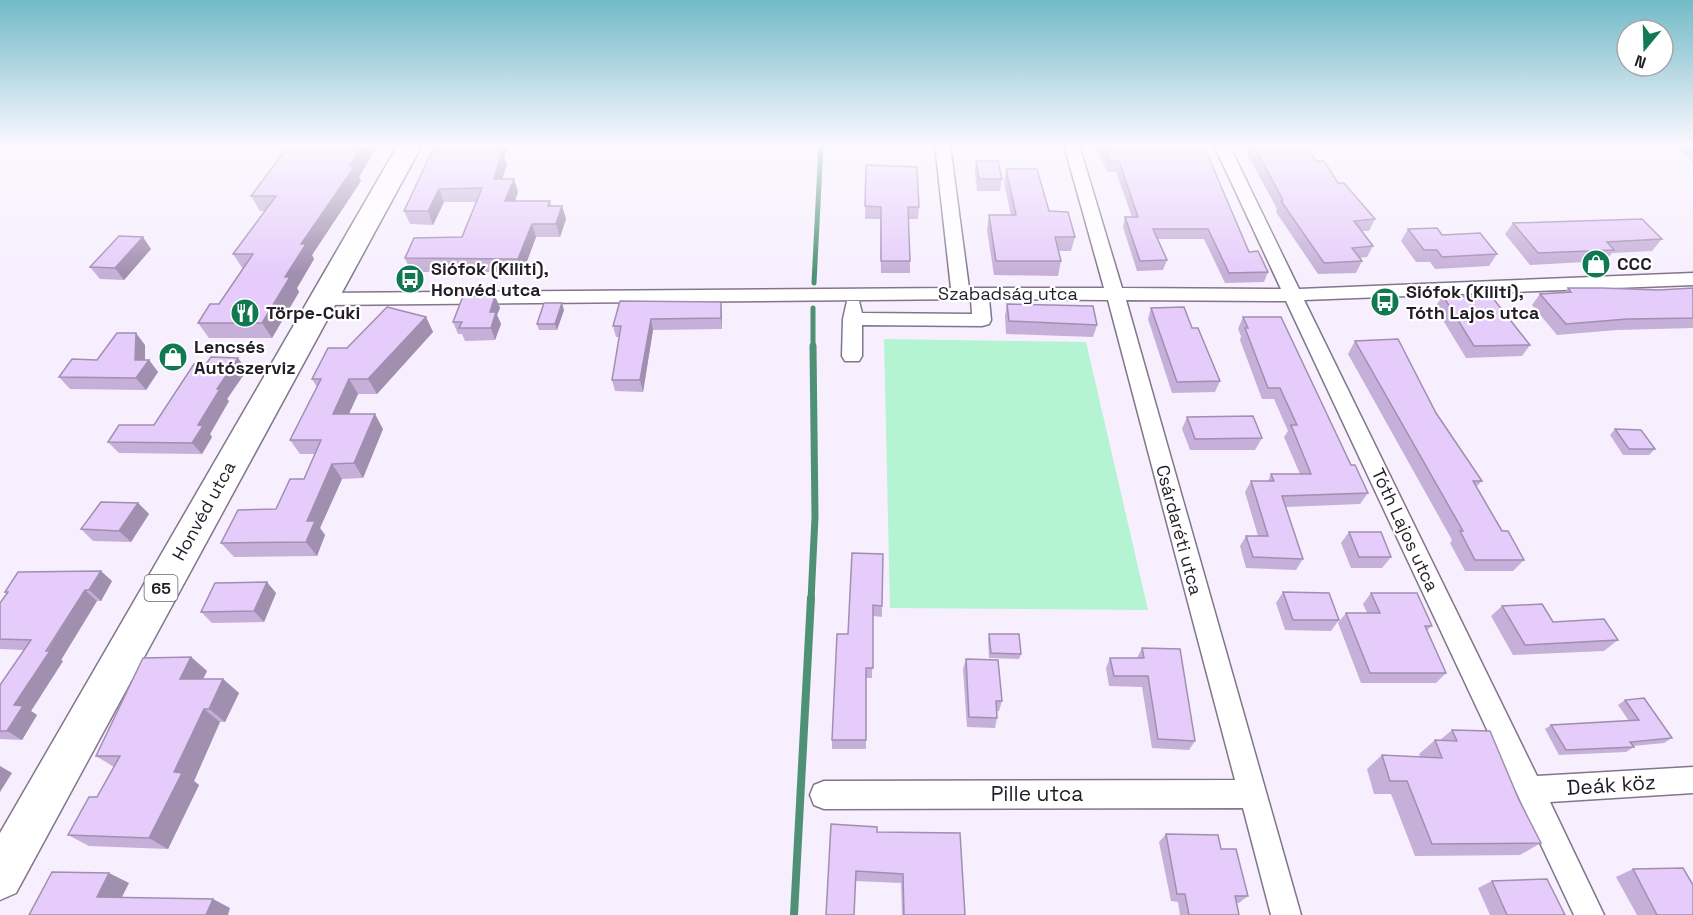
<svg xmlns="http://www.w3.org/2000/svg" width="1693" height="915" font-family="'Space Grotesk',sans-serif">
	<rect width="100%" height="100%" fill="#f7effe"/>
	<polygon fill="#b5f4d3" points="884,339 1086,342 1148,610 890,608"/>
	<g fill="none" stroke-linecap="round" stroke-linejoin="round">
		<g stroke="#4e9174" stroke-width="5">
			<polyline points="814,283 821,145"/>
			<polyline points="813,308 813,348"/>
		</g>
		<polyline stroke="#4e9174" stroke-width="7" points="811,600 815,517 813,346"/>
		<polyline stroke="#4e9174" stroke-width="8" points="794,915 811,598"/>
		<g stroke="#82758c" stroke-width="3">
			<polygon id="minor" points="935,145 950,145 969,288 1104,288 1064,145 1079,145 1122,288 1281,289 1214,145 1229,145 1299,289 1693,273 1693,285 1304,300 1537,776 1693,767 1693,793 1550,802 1604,915 1574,915 1286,301 1126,300 1301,915 1271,915 1243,808 824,809 814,805 810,795 814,785 824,781 1235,780 1108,300 989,299 991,320 989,324 982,326 862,325 862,356 859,361 845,361 842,356 843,319 847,301 859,301 862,313 972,314 971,299 322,305 313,299 322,293 951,288"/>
		</g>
		<g stroke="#82758c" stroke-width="3">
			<polygon id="primary" points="398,145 422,145 16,893 0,900 0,833"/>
		</g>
		<use href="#minor" fill="#fff" fill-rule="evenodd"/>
		<use href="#primary" fill="#fff" fill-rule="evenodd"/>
	</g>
	<g fill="#c6afd8">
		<polygon points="289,145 377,146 359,177 361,181 312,255 314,259 297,288 299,292 272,338 209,338 198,323 219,304 243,269 233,254 265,211 260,211 251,196"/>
		<polygon points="1096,145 1202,145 1249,252 1268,272 1264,282 1225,283 1204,239 1158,239 1167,260 1163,270 1137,271 1123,227 1125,217 1132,217 1116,172 1107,172"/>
		<polygon points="1242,145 1306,145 1316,161 1375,219 1369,231 1361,231 1373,246 1367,257 1359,258 1362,261 1356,273 1318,274 1276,212 1277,209"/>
		<polygon points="1676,145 1693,145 1693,163"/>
		<polygon points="432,150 504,156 507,164 502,179 514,179 518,192 515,201 550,201 551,206 562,206 566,219 560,237 536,237 523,272 411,272 405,258 462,237 476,202 444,202 433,225 410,224 404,211"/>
		<polygon points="976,161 1002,179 1000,191 977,191 975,173"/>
		<polygon points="866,165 919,207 918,219 908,219 910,261 910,273 881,273 880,219 865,219"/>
		<polygon points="1006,169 1075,237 1071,251 1059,251 1061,261 1058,276 994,275 987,230 989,215 1011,215 1004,183"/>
		<polygon points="1513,223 1662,239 1652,251 1612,253 1605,261 1530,265 1505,234"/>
		<polygon points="1408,229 1442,235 1497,254 1489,266 1435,269 1430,262 1416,262 1401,241"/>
		<polygon points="151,249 124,280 100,279 90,267"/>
		<polygon points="1568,288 1659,290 1693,288 1693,328 1617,330 1557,335 1532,305 1540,294 1565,292"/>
		<polygon points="495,296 500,308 497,315 501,324 495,340 465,341 462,334 458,334 453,322"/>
		<polygon points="1443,296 1530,345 1522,356 1466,358 1435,307"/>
		<polygon points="620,301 722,314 722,329 653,330 643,392 615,391 612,380 619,337 616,337 613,326"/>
		<polygon points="1007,304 1097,325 1093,337 1006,334 1005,316"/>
		<polygon points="1151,308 1192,328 1220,381 1215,392 1172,393 1148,319"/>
		<polygon points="564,310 557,330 539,330 537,324"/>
		<polygon points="426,317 433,332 377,394 358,394 349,414 383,429 363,478 342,479 320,528 325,535 317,556 234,557 221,543 276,509 304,479 315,454 300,454 290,440 317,387 312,379"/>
		<polygon points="1243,317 1351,465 1368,493 1360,504 1286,507 1303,559 1296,570 1246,568 1240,546 1246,536 1258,536 1245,492 1251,481 1268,481 1271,474 1300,474 1284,437 1288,431 1274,399 1262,399 1240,340 1241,336 1238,329"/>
		<polygon points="1355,341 1436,413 1482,481 1476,487 1502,531 1524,560 1513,571 1465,571 1450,543 1452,540 1348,354"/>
		<polygon points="145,345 145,360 149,360 158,372 146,390 70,389 59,377 97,360"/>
		<polygon points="247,370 227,399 229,401 210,434 212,437 202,454 119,453 108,442 154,425"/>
		<polygon points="1187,417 1262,438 1255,450 1190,450 1182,429"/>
		<polygon points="1615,429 1655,449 1649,455 1623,455 1610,435"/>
		<polygon points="138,503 149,514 131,542 93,541 81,529"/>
		<polygon points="1349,532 1391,557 1382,568 1351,568 1341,543"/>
		<polygon points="852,553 882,606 882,617 873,616 872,678 866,678 866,749 832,749 832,740 848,634"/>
		<polygon points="112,581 101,601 97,601 61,660 63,661 31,711 37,715 22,740 0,739 0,685 24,650 0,649 0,603 7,593 5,592"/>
		<polygon points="1283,592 1339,620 1331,631 1285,630 1276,603"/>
		<polygon points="276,593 264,622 212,623 201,612"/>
		<polygon points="1371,593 1432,626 1427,630 1446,673 1436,683 1361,683 1338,623 1346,613 1367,613 1363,604"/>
		<polygon points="1502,606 1553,622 1618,640 1604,651 1513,655 1491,616"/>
		<polygon points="989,634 1021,654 1019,659 989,658 988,639"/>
		<polygon points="1142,648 1195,741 1189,750 1152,748 1142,687 1109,686 1106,668 1110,658 1137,658"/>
		<polygon points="191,657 207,671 203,679 223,679 239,693 225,722 220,722 194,781 199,785 168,849 89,846 68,835 97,797 114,767 96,756"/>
		<polygon points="966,659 1002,701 999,711 997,711 997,718 995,728 967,727 963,669"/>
		<polygon points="1625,700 1672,738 1664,743 1633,746 1634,747 1626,752 1559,755 1545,729 1551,725 1629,721 1618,705"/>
		<polygon points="1452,730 1519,800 1541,843 1520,855 1415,856 1391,794 1374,794 1367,769 1382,755 1420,757 1419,754 1435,740 1440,740"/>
		<polygon points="877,832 965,915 902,915 901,883 856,881 826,915"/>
		<polygon points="1166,834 1221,849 1248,896 1239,903 1237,903 1239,915 1180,915 1178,902 1171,901 1159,842"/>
		<polygon points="1633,869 1693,915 1637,915 1616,877"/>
		<polygon points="1492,881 1565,915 1490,915 1478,888"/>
	</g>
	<g fill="#a18fb0">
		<polygon points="362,145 377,146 359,177 361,181 312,255 314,259 297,288 299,292 272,338 262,323 301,244"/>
		<polygon points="499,145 509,145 504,156 507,164 498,192 494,179 497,151"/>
		<polygon points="514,179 518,192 510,214 505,201"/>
		<polygon points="439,189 444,202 433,225 428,211"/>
		<polygon points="562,206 566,219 560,237 556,224"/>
		<polygon points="532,224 536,237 523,272 518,259"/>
		<polygon points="143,237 151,249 124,280 115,268"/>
		<polygon points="495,296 500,308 497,315 501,324 495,340 491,328 490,312"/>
		<polygon points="721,302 722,314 722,329 721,318"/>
		<polygon points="562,303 564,310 557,330 555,324"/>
		<polygon points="426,317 433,332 377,394 368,379"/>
		<polygon points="651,319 653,330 643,392 640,380"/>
		<polygon points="136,333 145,345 145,366 149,360 158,372 146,390 136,378 135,360"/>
		<polygon points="238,358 247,370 227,399 229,401 210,434 212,437 202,454 192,443 198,425 217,389"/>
		<polygon points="349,379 358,394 342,429 333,414"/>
		<polygon points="375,414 383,429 363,478 354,463"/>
		<polygon points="332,464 342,479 320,528 325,535 317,556 306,542 307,521"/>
		<polygon points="138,503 149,514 131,542 119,531"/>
		<polygon points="101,571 112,581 101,601 89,590"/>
		<polygon points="267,582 276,593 264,622 254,611"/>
		<polygon points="85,590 97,601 61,660 63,661 31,711 37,715 22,740 7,731 14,705"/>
		<polygon points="191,657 207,671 196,693 180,679"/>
		<polygon points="223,679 239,693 225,722 209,709"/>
		<polygon points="204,709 220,722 194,781 199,785 168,849 149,838 174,772"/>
		<polygon points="0,766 12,773 0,792"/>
		<polygon points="109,873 129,883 117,907 97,897"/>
		<polygon points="213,899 230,908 228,915 206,915"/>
	</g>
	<g fill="#e6ccfb" stroke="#a18fb0" stroke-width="1.5">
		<polygon points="289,145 362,145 350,166 355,166 301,244 306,244 285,277 290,277 262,323 198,323 210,304 219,304 253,254 233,254 276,196 251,196"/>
		<polygon points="435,145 499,145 497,151 502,151 494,179 514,179 505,201 550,201 548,206 562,206 556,224 532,224 518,259 405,258 414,238 462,237 482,188 439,189 428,211 404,211"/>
		<polygon points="1103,145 1202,145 1209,158 1249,252 1258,251 1268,272 1229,273 1208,229 1153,229 1167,260 1140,261 1125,217 1138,217 1119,161 1110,162"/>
		<polygon points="1253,145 1306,145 1316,161 1324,161 1338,183 1344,183 1375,219 1354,221 1373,246 1352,248 1362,261 1324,263 1281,201 1283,200"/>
		<polygon points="976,161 998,161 1002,179 979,179"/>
		<polygon points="866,165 917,167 919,207 908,207 910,261 881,261 881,207 865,206"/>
		<polygon points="1006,169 1037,169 1049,211 1068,212 1075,237 1055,237 1061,261 996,261 989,215 1016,215"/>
		<polygon points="1642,219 1662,239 1607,242 1614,250 1538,253 1513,223"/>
		<polygon points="1437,228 1442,235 1480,233 1497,254 1442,257 1437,250 1424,250 1408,229"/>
		<polygon points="119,236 143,237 115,268 90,267"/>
		<polygon points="1568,288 1602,288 1659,290 1693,288 1693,318 1627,319 1566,324 1540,294 1571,292"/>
		<polygon points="463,296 495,296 490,312 496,312 491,328 459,328 462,322 453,322"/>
		<polygon points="1443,296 1492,297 1530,345 1474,346"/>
		<polygon points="620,301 721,302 721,318 651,319 640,380 612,380 621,326 613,326"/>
		<polygon points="544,303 562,303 555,324 537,324"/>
		<polygon points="1007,304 1093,306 1097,325 1009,321"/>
		<polygon points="387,307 426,317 368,379 349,379 333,414 375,414 354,463 332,464 307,521 315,521 306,542 221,543 238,510 276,509 290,479 304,479 321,440 290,440 321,379 312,379 328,348 347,348"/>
		<polygon points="1184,307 1192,328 1198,328 1220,381 1177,382 1151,308"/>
		<polygon points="1243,317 1281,317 1351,465 1355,465 1368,493 1282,496 1303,559 1253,557 1246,536 1268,536 1251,481 1274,481 1271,474 1311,474 1291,425 1297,425 1280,388 1268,388 1245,328 1248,328"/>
		<polygon points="117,333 136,333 135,360 149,360 136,378 59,377 72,359 97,360"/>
		<polygon points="1398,339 1436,413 1482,481 1473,481 1502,531 1508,531 1524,560 1475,560 1460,531 1463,531 1355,341"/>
		<polygon points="211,357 238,358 217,389 220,389 198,425 203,426 192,443 108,442 119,425 154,425 194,364 206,364"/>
		<polygon points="1253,416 1262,438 1195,439 1187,417"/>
		<polygon points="1615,429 1641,430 1655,449 1629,449"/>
		<polygon points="101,502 138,503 119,531 81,529"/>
		<polygon points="1349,532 1381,532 1391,557 1359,557"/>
		<polygon points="852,553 883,554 882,606 873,605 873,668 866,668 866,740 832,740 837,634 848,634"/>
		<polygon points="101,571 89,590 85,590 46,651 50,651 14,705 23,706 7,731 0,731 0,685 31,640 0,639 0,603 8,592 5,592 18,572"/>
		<polygon points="267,582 254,611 201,612 215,583"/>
		<polygon points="1283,592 1329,593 1339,620 1293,620"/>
		<polygon points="1371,593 1417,593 1432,626 1425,626 1446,673 1370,673 1346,613 1380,613"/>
		<polygon points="1542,604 1553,622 1604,619 1618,640 1525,645 1502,606"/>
		<polygon points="989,634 1019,634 1021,654 991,653"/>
		<polygon points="1142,648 1180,649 1195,741 1158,739 1148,676 1114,676 1110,658 1144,658"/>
		<polygon points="191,657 180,679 223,679 209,709 204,709 174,772 182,773 149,838 68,835 89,797 97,797 120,756 96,756 143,658"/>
		<polygon points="966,659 998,660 1002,701 996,701 997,718 969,717"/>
		<polygon points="1644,698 1672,738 1630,742 1634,747 1566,750 1551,725 1639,720 1625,700"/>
		<polygon points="1452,730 1490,731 1519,800 1541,843 1432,844 1407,781 1390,781 1382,755 1442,758 1435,740 1457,741"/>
		<polygon points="831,824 877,827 877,832 960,833 965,915 904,915 903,874 856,871 854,915 826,915"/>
		<polygon points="1166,834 1218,835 1221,849 1236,849 1248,896 1235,896 1239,915 1189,915 1185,894 1177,894"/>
		<polygon points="1683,868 1693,885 1693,915 1657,915 1633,869"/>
		<polygon points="52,872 109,873 97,897 213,899 206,915 29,915"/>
		<polygon points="1547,879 1565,915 1507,915 1492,881"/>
	</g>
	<linearGradient id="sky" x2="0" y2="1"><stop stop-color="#72bac7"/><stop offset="0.53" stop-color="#fbf8ff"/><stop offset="1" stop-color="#fbf8ff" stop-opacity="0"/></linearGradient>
	<rect width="1693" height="274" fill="url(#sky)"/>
	<defs>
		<g id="shop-disc" transform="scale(1.5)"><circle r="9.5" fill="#117952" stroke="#fff"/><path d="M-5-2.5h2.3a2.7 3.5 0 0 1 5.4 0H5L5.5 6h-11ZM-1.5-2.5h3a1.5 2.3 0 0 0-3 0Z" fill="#fff"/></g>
		<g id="bus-disc" transform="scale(1.5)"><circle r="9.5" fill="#117952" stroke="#fff"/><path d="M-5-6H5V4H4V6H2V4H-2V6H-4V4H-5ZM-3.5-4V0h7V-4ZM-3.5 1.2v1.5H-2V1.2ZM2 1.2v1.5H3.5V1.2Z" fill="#fff"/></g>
		<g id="restaurant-disc" transform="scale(1.5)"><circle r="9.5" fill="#117952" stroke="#fff"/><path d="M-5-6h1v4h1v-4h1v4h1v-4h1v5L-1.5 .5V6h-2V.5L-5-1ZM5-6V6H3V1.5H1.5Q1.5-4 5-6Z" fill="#fff"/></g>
	</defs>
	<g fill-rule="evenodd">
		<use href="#shop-disc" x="1596" y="264"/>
		<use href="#bus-disc" x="410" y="279"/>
		<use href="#bus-disc" x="1385" y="302"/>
		<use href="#restaurant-disc" x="245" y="313"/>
		<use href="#shop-disc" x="173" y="357"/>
	</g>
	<g text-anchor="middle" stroke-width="4.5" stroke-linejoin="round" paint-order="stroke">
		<rect fill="#fff" stroke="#646167" stroke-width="1.5" x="144.5" y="575" width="33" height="26" rx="4.5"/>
		<g font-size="16" font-weight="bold" fill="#221d26">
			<text x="161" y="594">65</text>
		</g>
		<g font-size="18" font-weight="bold" fill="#221d26" stroke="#fff" text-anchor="start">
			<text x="1617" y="270">CCC</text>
			<text x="431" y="275">Siófok (Kiliti),<tspan x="431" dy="21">Honvéd utca</tspan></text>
			<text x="1406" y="298">Siófok (Kiliti),<tspan x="1406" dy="21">Tóth Lajos utca</tspan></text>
			<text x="266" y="319">Törpe-Cuki</text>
			<text x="194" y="353">Lencsés<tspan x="194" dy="21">Autószerviz</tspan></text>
		</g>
		<g font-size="18" fill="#221d26" stroke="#fff">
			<text x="1008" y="300">Szabadság utca</text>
			<text transform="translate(204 511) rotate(-61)" y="6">Honvéd utca</text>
			<text transform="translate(1179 530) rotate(75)" y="6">Csárdaréti utca</text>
			<text transform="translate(1405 530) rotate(65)" y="6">Tóth Lajos utca</text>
		</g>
		<g font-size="21" fill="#221d26" stroke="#fff">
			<text transform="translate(1611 785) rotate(-4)" y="7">Deák köz</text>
			<text x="1037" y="801">Pille utca</text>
		</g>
	</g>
	<g transform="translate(1645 48) rotate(199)"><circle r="28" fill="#ffffff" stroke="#a7a5a8" stroke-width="1.5"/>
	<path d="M0-4.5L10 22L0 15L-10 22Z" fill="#117952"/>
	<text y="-9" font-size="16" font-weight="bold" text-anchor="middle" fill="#221d26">N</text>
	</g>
</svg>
